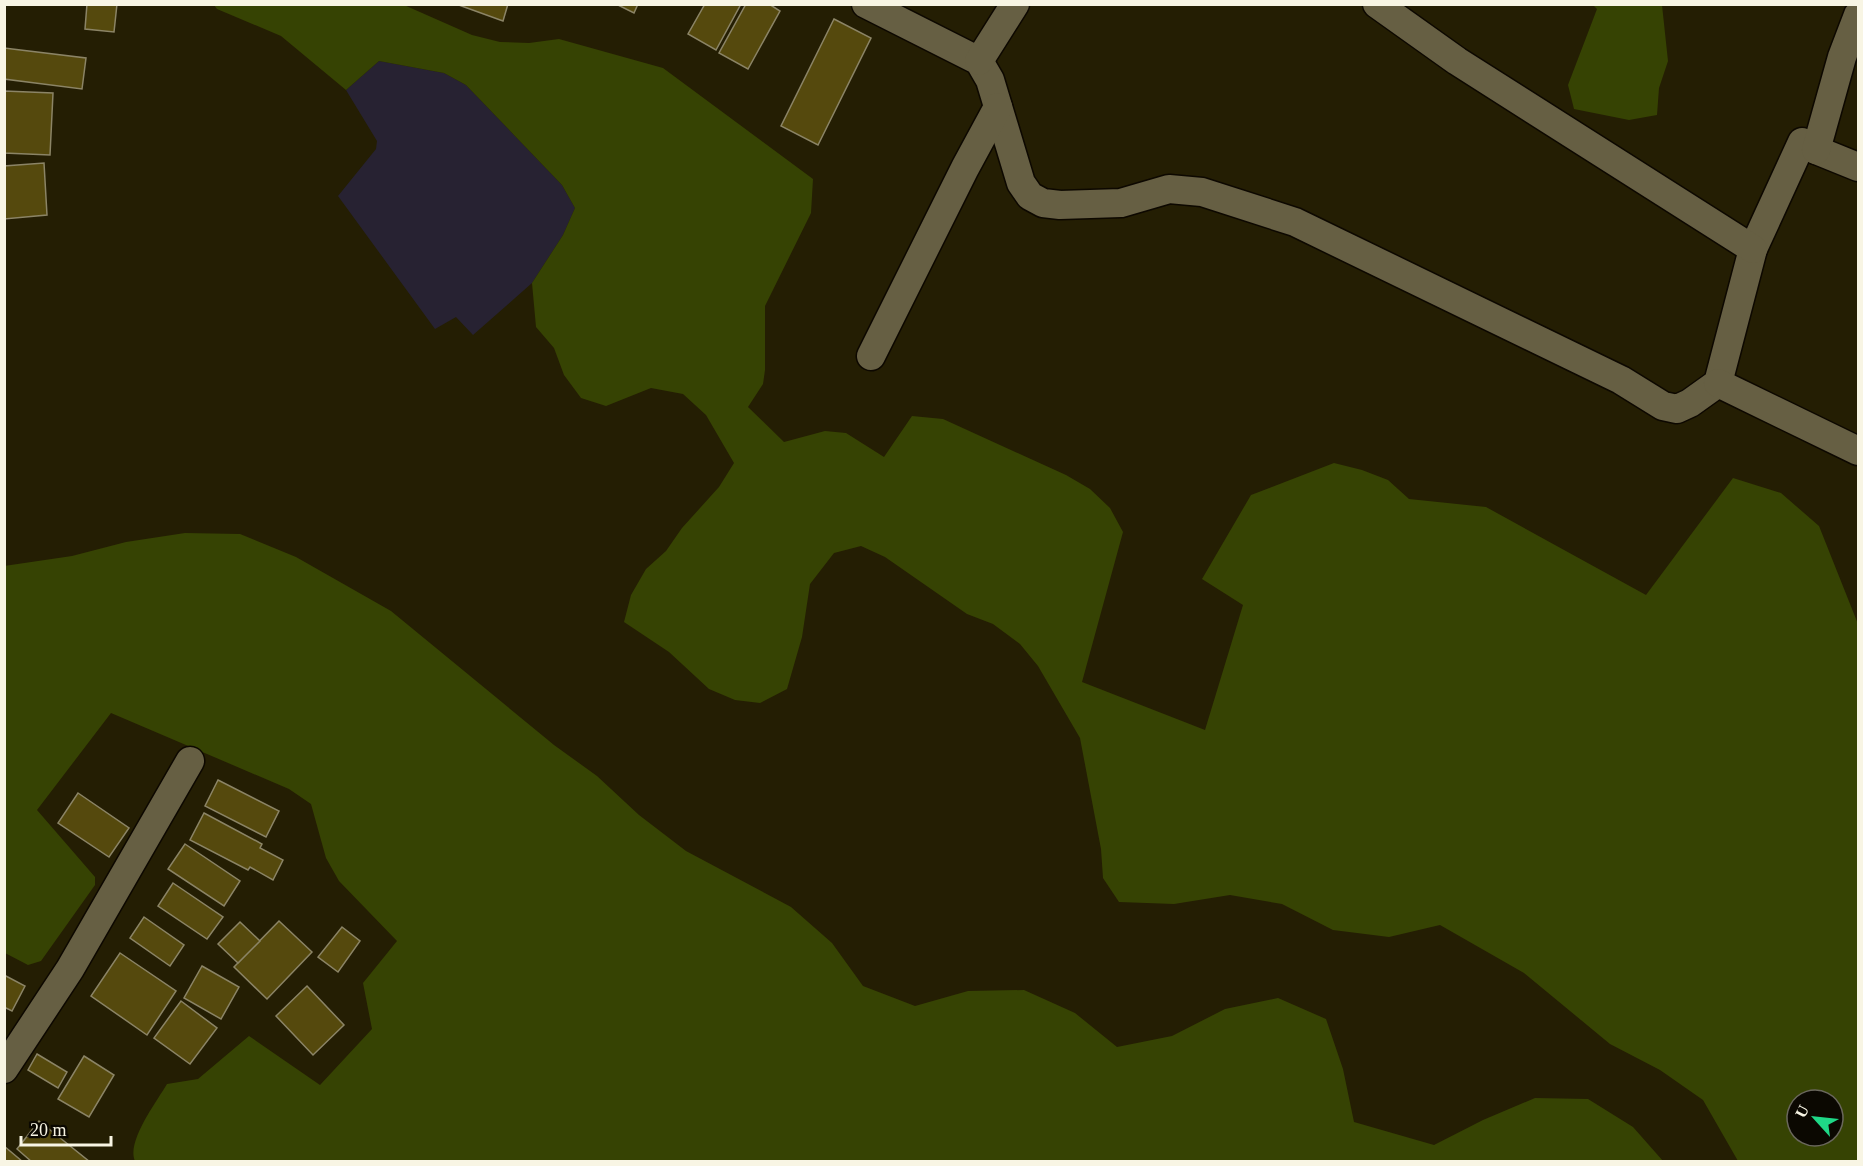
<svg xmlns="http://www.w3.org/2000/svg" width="1863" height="1166" font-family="Georgia,serif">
	<rect width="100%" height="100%" fill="#241e03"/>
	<polygon fill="#272232" points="379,61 444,73 466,85 562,185 575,208 563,235 532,283 473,335 456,317 435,329 338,196 376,149 377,141 346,90"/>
	<g fill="#364303" fill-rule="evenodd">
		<path d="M214,5H404L472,35L500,42L529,43L559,39L663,68L813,179L811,213L765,306V370L763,384L748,407L784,442L825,431L846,433L884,457L912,416L943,419L1066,475L1090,489L1110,508L1123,532L1082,682L1205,730L1243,605L1202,579L1251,495L1334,463L1362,470L1388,480L1409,499L1486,507L1646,595L1733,478L1781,493L1819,526L1858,624V1161H1738L1703,1100L1660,1070L1610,1044L1524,973L1440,925L1389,937L1333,930L1282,904L1230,895L1174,904L1119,902L1103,878L1101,849L1080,738L1038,666L1020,644L993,624L967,614L885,557L861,546L834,553L810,584L802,637L787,689L760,703L735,700L709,689L669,652L624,622L631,595L646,569L666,551L682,528L719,487L734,463L706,415L683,394L651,388L606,406L581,398L564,375L554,348L536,327L532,283L563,235L575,208L562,185L466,85L444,73L379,61L346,90L281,36L217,9ZM1797,1100H1833V1136H1797Z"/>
		<polygon points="1593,5 1662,5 1668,61 1659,88 1657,115 1629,120 1574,109 1568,85 1597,9"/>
		<path d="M185,533L240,534L296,557L391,611L554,745L597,776L639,815L686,851L791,907L832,943L863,986L915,1006L968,991L1024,990L1075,1013L1117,1047L1172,1036L1225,1009L1278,998L1326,1019L1343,1069L1354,1122L1434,1145L1483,1120L1535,1098L1588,1099L1633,1127L1663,1161H135C126,1142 157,1101 167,1084L198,1079L249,1036L320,1085L372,1029L363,983L397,941L339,881L326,858L311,804L289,789L111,713L37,810L95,877V885L41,961L28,965L5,953L4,566L72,556L126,542Z"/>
	</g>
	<g fill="#55490d" stroke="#8b8466" stroke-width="1.5">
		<polygon points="87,4 117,4 114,32 85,29"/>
		<polygon points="456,4 508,4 503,21"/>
		<polygon points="616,4 638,4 634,13"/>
		<polygon points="705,4 741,4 716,50 688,34"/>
		<polygon points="746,4 769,4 780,11 748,69 719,53"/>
		<polygon points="834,19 871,38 818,145 781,126"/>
		<polygon points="4,48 86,58 82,89 4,79"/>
		<polygon points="4,91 53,93 50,155 4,153"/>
		<polygon points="44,163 47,215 4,219 4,166"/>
		<polygon points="218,780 279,811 266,837 205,806"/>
		<polygon points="78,793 129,828 109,857 58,823"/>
		<polygon points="204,813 262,844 260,848 283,860 273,880 250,867 248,870 190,840"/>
		<polygon points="185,844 240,881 224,906 168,869"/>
		<polygon points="173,883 223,917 207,939 158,906"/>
		<polygon points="144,917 184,945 170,966 130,938"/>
		<polygon points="279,921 312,952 267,999 234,967"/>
		<polygon points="240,922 260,941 238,963 218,944"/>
		<polygon points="342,927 360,941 338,972 318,957"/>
		<polygon points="120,953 176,991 147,1035 91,996"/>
		<polygon points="202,966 239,987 221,1019 184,998"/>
		<polygon points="4,975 25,986 12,1011 4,1007"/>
		<polygon points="307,986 344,1025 313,1055 276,1016"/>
		<polygon points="181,1001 217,1028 190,1064 154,1038"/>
		<polygon points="37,1054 67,1072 58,1088 28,1070"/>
		<polygon points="84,1056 114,1075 89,1117 58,1099"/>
		<polygon points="39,1121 90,1162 32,1162 17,1149"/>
		<polygon points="4,1146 23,1162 4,1162"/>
	</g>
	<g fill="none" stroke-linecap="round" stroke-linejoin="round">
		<g stroke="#0d0800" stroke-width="31">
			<g id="minor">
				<polyline points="866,4 979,61 990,80 1021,183 1030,196 1043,203 1060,205 1121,203 1169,189 1202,192 1295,222 1621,380 1663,406 1677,409 1690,403 1718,383 1753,249 1802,142 1816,150 1858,167"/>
				<polyline points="1377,4 1457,61 1753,249"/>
				<polyline points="979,61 1015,4"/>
				<polyline points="1816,150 1842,57 1858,15"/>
				<polyline points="871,356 965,168 998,107"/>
				<polyline points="1718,383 1858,451"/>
				<polyline points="4,1069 70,969 190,761"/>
			</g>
		</g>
		<use href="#minor" stroke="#665f43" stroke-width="28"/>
	</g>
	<rect width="1863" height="1166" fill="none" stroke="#f8f5e4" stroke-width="12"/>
	<g transform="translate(1815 1118) rotate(297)"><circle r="28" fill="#0b0801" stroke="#6a675c" stroke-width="1.5"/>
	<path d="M0-4.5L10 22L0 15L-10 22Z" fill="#1fd887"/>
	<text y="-9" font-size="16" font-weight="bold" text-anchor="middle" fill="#f8f5e4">U</text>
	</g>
	<path d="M21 1136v9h90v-9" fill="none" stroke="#f8f5e4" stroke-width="3"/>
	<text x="30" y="1136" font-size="18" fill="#f8f5e4" stroke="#0b0801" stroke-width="4.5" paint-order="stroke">20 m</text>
</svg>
